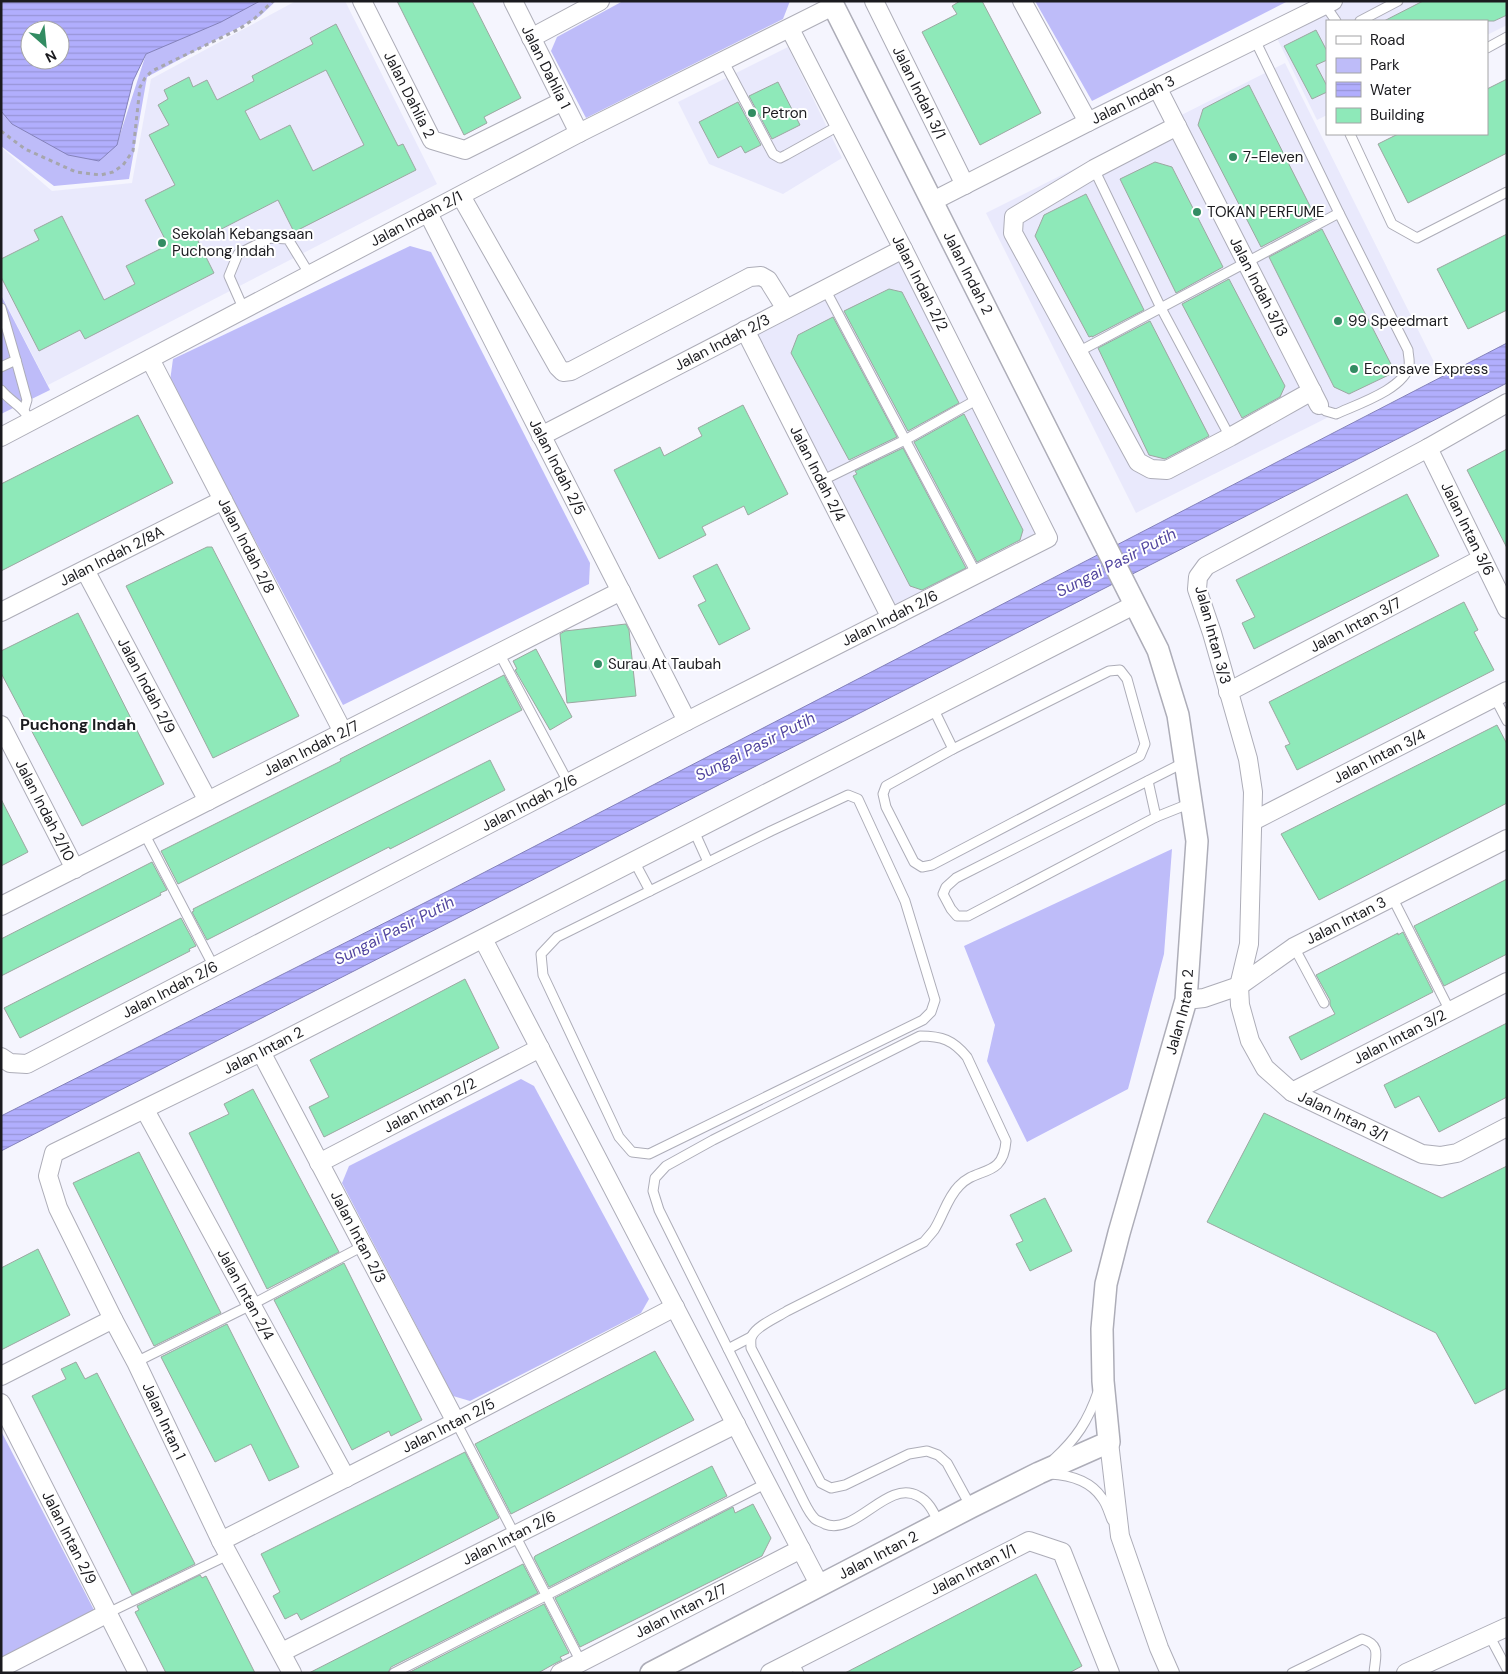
<svg xmlns="http://www.w3.org/2000/svg" width="1508" height="1674" font-family="'DM Sans',sans-serif">
	<defs>
		<pattern id="water-rules" width="6" height="5" patternUnits="userSpaceOnUse" patternTransform="scale(1.25)"><rect width="6" height="5" fill="#b1aefd"/><path d="M0 2.5h6" fill="none" stroke="#9895d8"/></pattern>
	</defs>
	<rect width="100%" height="100%" fill="#f5f5fe"/>
	<g fill="#e9e9fc">
		<polygon points="296,1 345,1 437,184 48,385 1,294 1,147 52,191 132,183 151,79"/>
		<polygon points="1346,1 1507,1 1507,25 1487,35 1487,21 1327,21 1327,115 1317,120 1276,36"/>
		<polygon points="788,47 842,158 783,194 709,164 678,102"/>
		<polygon points="1285,63 1435,364 1136,513 986,213"/>
		<polygon points="900,257 1040,537 895,610 754,333"/>
	</g>
	<g fill="#bebcf9">
		<polygon points="260,1 276,1 260,16 147,77 129,179 54,186 1,146 1,111 13,124 99,161 117,144 146,54"/>
		<polygon points="623,1 790,1 783,19 586,118 551,51 557,37"/>
		<polygon points="1035,1 1288,1 1092,101"/>
		<polygon points="410,246 431,252 590,563 589,584 343,705 170,381 173,359"/>
		<polygon points="1,295 50,390 1,414"/>
		<polygon points="1172,849 1164,954 1128,1089 1027,1142 987,1061 995,1025 964,946"/>
		<polygon points="521,1079 534,1086 649,1299 641,1313 470,1401 453,1396 342,1183 349,1166"/>
		<polygon points="1,1431 94,1610 1,1661"/>
	</g>
	<g fill="url(#water-rules)" stroke="#8482ba" fill-rule="evenodd">
		<path d="M1,1H260L221,22L146,54L133,81L117,145L99,161L68,155L12,124L1,111ZM30,30H60V60H30Z"/>
		<polygon points="1507,343 1507,383 1,1151 1,1116 454,888"/>
	</g>
	<g fill="#8ee9b9" stroke="#9ca7a1" fill-rule="evenodd">
		<polygon points="397,1 472,1 521,98 484,117 487,123 464,135"/>
		<polygon points="960,1 982,1 1041,113 980,145 922,32 957,14 952,6"/>
		<polygon points="1423,1 1507,1 1507,15 1494,21 1384,21"/>
		<path d="M336,24L398,146L403,144L416,170L294,232L278,200L198,241L214,273L85,339L80,330L39,351L1,277V259L39,240L34,230L62,216L104,300L135,284L126,266L168,245L145,200L175,185L149,135L169,125L158,105L168,99L164,90L189,77L193,87L207,80L217,100L254,81L252,76L313,44L310,38ZM326,70L364,145L313,171L290,125L260,140L245,111Z"/>
		<polygon points="1316,30 1327,51 1327,60 1316,65 1327,86 1327,92 1312,99 1284,46"/>
		<polygon points="1507,79 1507,153 1408,203 1378,144 1398,134 1487,134 1487,89"/>
		<polygon points="778,82 800,125 772,139 749,96"/>
		<polygon points="1249,85 1316,218 1261,247 1198,125 1203,109"/>
		<polygon points="738,102 761,145 745,153 741,146 718,158 699,122"/>
		<polygon points="1155,162 1172,167 1223,267 1176,293 1120,179"/>
		<polygon points="1086,194 1144,310 1092,337 1092,336 1089,337 1035,236 1044,215"/>
		<polygon points="1322,229 1395,372 1349,394 1334,387 1269,257"/>
		<polygon points="1507,234 1507,310 1468,329 1437,269"/>
		<polygon points="1229,279 1285,386 1280,397 1242,418 1182,304"/>
		<polygon points="889,289 902,292 959,403 908,431 844,311"/>
		<polygon points="833,317 897,437 849,460 791,353 798,335"/>
		<polygon points="1150,321 1209,436 1165,459 1149,455 1098,348"/>
		<polygon points="743,405 788,494 748,515 744,506 702,527 706,535 659,559 614,470 660,447 664,456 702,436 698,428"/>
		<polygon points="964,414 1023,530 1020,540 977,562 914,442"/>
		<polygon points="138,415 173,483 1,571 1,484"/>
		<polygon points="903,448 966,568 922,590 910,586 853,476 857,474 855,471"/>
		<polygon points="1507,449 1507,548 1467,470"/>
		<polygon points="1407,494 1439,556 1254,649 1242,623 1255,617 1236,580"/>
		<polygon points="207,547 212,547 299,716 213,758 126,586"/>
		<polygon points="717,564 750,629 719,645 698,605 706,601 693,576"/>
		<polygon points="1464,602 1478,630 1474,632 1494,670 1297,770 1285,746 1290,744 1269,702"/>
		<polygon points="78,613 164,784 82,826 1,673 1,651"/>
		<polygon points="626,624 629,630 636,696 567,703 560,634 565,631"/>
		<polygon points="536,649 572,717 550,730 515,670 517,669 513,661"/>
		<polygon points="504,675 522,710 178,884 161,851 341,761 340,759"/>
		<polygon points="1497,725 1507,744 1507,803 1319,900 1281,834"/>
		<polygon points="490,760 505,790 390,849 389,847 207,940 192,912 194,911 193,909"/>
		<polygon points="1,799 28,852 1,866"/>
		<polygon points="152,862 167,890 160,893 161,895 1,976 1,939"/>
		<polygon points="1507,879 1507,954 1444,986 1414,926"/>
		<polygon points="181,918 196,946 189,949 190,951 20,1038 4,1008"/>
		<polygon points="1403,932 1433,992 1301,1060 1289,1037 1335,1014 1330,1005 1330,1000 1316,975 1398,933 1398,935"/>
		<polygon points="465,979 499,1048 324,1137 309,1107 329,1097 310,1060"/>
		<polygon points="1507,1023 1507,1097 1439,1132 1419,1096 1395,1108 1384,1085"/>
		<polygon points="253,1089 339,1252 267,1289 189,1133 229,1114 224,1104"/>
		<polygon points="1264,1113 1442,1198 1507,1166 1507,1388 1475,1404 1436,1333 1207,1222"/>
		<polygon points="139,1152 221,1313 154,1346 73,1183"/>
		<polygon points="1045,1198 1072,1251 1030,1271 1016,1244 1023,1241 1010,1215"/>
		<polygon points="38,1249 70,1315 1,1350 1,1268"/>
		<polygon points="344,1263 422,1420 391,1436 389,1431 352,1450 274,1300"/>
		<polygon points="227,1324 299,1467 269,1481 251,1444 215,1462 161,1357"/>
		<polygon points="655,1351 694,1420 511,1514 475,1444"/>
		<polygon points="76,1362 85,1379 97,1373 195,1564 132,1595 32,1396 66,1379 61,1369"/>
		<polygon points="465,1452 499,1518 301,1620 297,1613 285,1619 273,1596 280,1592 261,1554"/>
		<polygon points="712,1466 727,1496 549,1587 534,1558 535,1556"/>
		<polygon points="753,1504 771,1538 762,1556 580,1647 555,1598 733,1507 735,1513"/>
		<polygon points="523,1564 538,1593 391,1667 388,1673 309,1673"/>
		<polygon points="1036,1574 1082,1666 1069,1673 845,1673"/>
		<polygon points="200,1575 202,1578 206,1576 255,1673 166,1673 135,1612 139,1610 137,1606"/>
		<polygon points="544,1604 569,1653 560,1657 562,1660 554,1664 538,1673 408,1673"/>
	</g>
	<g fill="none" stroke-linecap="round" stroke-linejoin="round">
		<g stroke="#adadb8" stroke-width="11">
			<g id="service">
				<polyline points="1325,5 1336,21"/>
				<polyline points="1360,21 1398,1"/>
				<path d="M1255,40L1339,213L1408,350C1408,354 1410,361 1409,365C1405,389 1355,405 1336,414L1326,411L1319,405"/>
				<polyline points="1487,48 1507,37"/>
				<polyline points="724,62 773,154 780,158 786,155 840,125"/>
				<polyline points="1350,134 1392,224 1417,238 1507,192"/>
				<polyline points="1094,169 1161,308 1230,437"/>
				<polyline points="825,289 977,575"/>
				<polyline points="1,308 16,360 1,367"/>
				<polyline points="244,310 229,276 238,254 270,238 288,239 310,275"/>
				<polyline points="1078,352 1339,213"/>
				<polyline points="16,360 27,400 24,410"/>
				<path d="M1,390C8,399 20,405 26,414"/>
				<polyline points="821,481 905,440 978,399"/>
				<polyline points="499,653 568,782"/>
				<polygon points="1120,670 1127,679 1145,744 1140,756 932,865 922,867 914,862 886,807 883,794 886,786 953,749 1109,671"/>
				<polyline points="1495,698 1507,721"/>
				<polyline points="933,708 953,749"/>
				<polyline points="1185,762 956,878 946,887 943,894 951,909 957,916 968,916 1156,817 1191,803"/>
				<polyline points="1148,781 1156,817"/>
				<polygon points="848,795 858,799 905,901 935,1000 931,1012 923,1020 649,1154 632,1152 619,1137 543,975 541,954 557,937 771,831"/>
				<polyline points="694,831 708,862"/>
				<polyline points="144,833 214,967"/>
				<polyline points="634,861 650,891"/>
				<polyline points="1392,897 1450,1011"/>
				<polyline points="1294,947 1324,1003"/>
				<polyline points="728,1349 751,1337"/>
				<polyline points="136,1362 251,1305 363,1246"/>
				<polyline points="456,1422 581,1662"/>
				<path d="M1054,1459C1076,1439 1088,1421 1098,1392"/>
				<path d="M1050,1474C1070,1475 1090,1480 1102,1498C1107,1504 1109,1513 1112,1520"/>
				<path d="M939,1523C934,1513 929,1501 918,1496C887,1479 856,1536 825,1524C822,1522 817,1521 815,1519C811,1515 807,1508 804,1502L659,1210L653,1191L655,1178L666,1166L713,1140L920,1036C942,1036 953,1040 967,1057L1006,1141C1003,1179 977,1166 959,1186C947,1198 943,1216 934,1230C931,1234 927,1238 924,1242L787,1311C778,1317 756,1326 752,1336C750,1339 751,1344 751,1348L821,1483L831,1488L845,1485L909,1454L927,1451L938,1455L947,1463L971,1507"/>
				<polyline points="108,1613 228,1555"/>
				<polyline points="1489,1635 1507,1669"/>
				<polyline points="793,1661 799,1673"/>
				<polyline points="394,1673 767,1483"/>
				<path d="M1292,1673L1362,1639C1382,1645 1375,1657 1374,1673"/>
			</g>
		</g>
		<g stroke="#adadb8" stroke-width="20">
			<g id="minor">
				<path id="s1" d="M362,1L432,140L465,150L563,101"/>
				<path id="s2" d="M513,1L579,133"/>
				<path id="s3" d="M874,1L965,185"/>
				<polyline points="1022,1 1088,122"/>
				<polyline points="531,38 600,1"/>
				<path id="s4" d="M1158,89L1319,405"/>
				<polyline points="1177,126 1094,169 1014,217 1013,233 1138,462 1151,469 1167,470 1230,437 1312,391"/>
				<polyline points="461,196 558,367 563,372 571,371 750,277 761,276 768,280 786,309"/>
				<path id="s5" d="M933,201L1088,122L1333,1"/>
				<path id="s6" d="M428,213L687,721"/>
				<path id="s7" d="M745,330L891,618"/>
				<path id="s8" d="M150,359L343,732"/>
				<path id="s9" d="M1507,403L1428,448L1206,566L1198,577L1197,589L1212,633L1248,759L1253,792L1249,944L1239,986L1240,1005L1250,1041L1265,1068L1292,1092L1422,1154L1440,1156L1457,1153L1507,1127"/>
				<path id="s10" d="M541,436L903,249"/>
				<path id="s11" d="M1,437L579,133L833,6"/>
				<path id="s12" d="M1428,448L1507,609"/>
				<path id="s13" d="M85,570L208,801"/>
				<path id="s14" d="M1,612L223,500"/>
				<path id="s15" d="M1228,692L1481,559"/>
				<path id="s16" d="M1,725L75,869"/>
				<path id="s17" d="M1253,821L1507,691"/>
				<path id="s18" d="M1,906L621,591"/>
				<polyline points="483,939 820,1586"/>
				<path id="s19" d="M1186,1000L1204,998L1239,986L1294,947L1507,839"/>
				<path id="s20" d="M261,1052L456,1422"/>
				<path id="s21" d="M1,1057L10,1063L27,1064L687,721L1048,538L903,249L790,29"/>
				<path id="s22" d="M1292,1092L1507,982"/>
				<path id="s23" d="M145,1110L346,1478"/>
				<path id="s24" d="M319,1163L540,1048"/>
				<polyline points="1,1376 113,1319"/>
				<path id="s25" d="M1,1403L138,1673"/>
				<polyline points="1109,1442 1120,1536 1159,1648 1170,1673"/>
				<path id="s26" d="M221,1541L456,1422L675,1307"/>
				<path id="s27" d="M282,1652L736,1424"/>
				<polyline points="1,1668 108,1613"/>
				<path id="s28" d="M292,1673L221,1541L136,1362L113,1319L58,1208L48,1176L54,1153L261,1052L1136,604"/>
				<path id="s29" d="M560,1673L801,1549"/>
				<path id="s30" d="M770,1673L1029,1541L1062,1552L1110,1673"/>
				<polyline points="1406,1673 1507,1627"/>
			</g>
		</g>
		<g stroke="#adadb8" stroke-width="24">
			<g id="tertiary">
				<path id="s31" d="M651,1673L971,1507L1039,1473L1109,1442L1103,1381L1102,1329L1106,1284L1119,1233L1186,1000L1197,841L1178,715L1158,650L831,1"/>
			</g>
		</g>
		<polyline stroke="#a6a6ad" stroke-width="3" stroke-dasharray="4 4" stroke-linecap="butt" points="1,131 25,149 76,172 101,175 113,172 123,165 133,151 140,87 145,78 152,71 239,29 254,19 273,1"/>
		<use href="#service" stroke="#fff" stroke-width="9"/>
		<use href="#minor" stroke="#fff" stroke-width="18"/>
		<use href="#tertiary" stroke="#fff" stroke-width="21"/>
	</g>
	<g fill="#328c62" stroke="#fff" stroke-width="2">
		<circle cx="752" cy="113" r="5"/>
		<circle cx="1233" cy="157" r="5"/>
		<circle cx="1197" cy="212" r="5"/>
		<circle cx="162" cy="243" r="5"/>
		<circle cx="1338" cy="321" r="5"/>
		<circle cx="1354" cy="369" r="5"/>
		<circle cx="598" cy="664" r="5"/>
	</g>
	<g text-anchor="middle" stroke-width="4" stroke-linejoin="round" paint-order="stroke">
		<g font-size="15" fill="#1b1b1f" stroke="#fff">
			<text dy="5" stroke="none"><textPath href="#s2" startOffset="74">Jalan Dahlia 1</textPath></text>
			<text dy="5" stroke="none"><textPath href="#s1" startOffset="105">Jalan Dahlia 2</textPath></text>
			<text dy="5" stroke="none"><textPath href="#s3" startOffset="102">Jalan Indah 3/1</textPath></text>
			<text dy="5" stroke="none"><textPath href="#s5" startOffset="224">Jalan Indah 3</textPath></text>
			<text dy="5" stroke="none"><textPath href="#s11" startOffset="469">Jalan Indah 2/1</textPath></text>
			<text transform="translate(968 273) rotate(63)" y="5">Jalan Indah 2</text>
			<text transform="translate(920 283) rotate(63)" y="5">Jalan Indah 2/2</text>
			<text dy="5" stroke="none"><textPath href="#s4" startOffset="222">Jalan Indah 3/13</textPath></text>
			<text dy="5" stroke="none"><textPath href="#s10" startOffset="204">Jalan Indah 2/3</textPath></text>
			<text dy="5" stroke="none"><textPath href="#s6" startOffset="285">Jalan Indah 2/5</textPath></text>
			<text dy="5" stroke="none"><textPath href="#s7" startOffset="161">Jalan Indah 2/4</textPath></text>
			<text dy="5" stroke="none"><textPath href="#s12" startOffset="90">Jalan Intan 3/6</textPath></text>
			<text dy="5" stroke="none"><textPath href="#s8" startOffset="210">Jalan Indah 2/8</textPath></text>
			<text dy="5" stroke="none"><textPath href="#s14" startOffset="124">Jalan Indah 2/8A</textPath></text>
			<text dy="5" stroke="none"><textPath href="#s21" startOffset="999">Jalan Indah 2/6</textPath></text>
			<text dy="5" stroke="none"><textPath href="#s15" startOffset="144">Jalan Intan 3/7</textPath></text>
			<text transform="translate(1213 635) rotate(75)" y="5">Jalan Intan 3/3</text>
			<text dy="5" stroke="none"><textPath href="#s13" startOffset="131">Jalan Indah 2/9</textPath></text>
			<text dy="5" stroke="none"><textPath href="#s18" startOffset="348">Jalan Indah 2/7</textPath></text>
			<text dy="5" stroke="none"><textPath href="#s17" startOffset="142">Jalan Intan 3/4</textPath></text>
			<text dy="5" stroke="none"><textPath href="#s21" startOffset="594">Jalan Indah 2/6</textPath></text>
			<text dy="5" stroke="none"><textPath href="#s16" startOffset="96">Jalan Indah 2/10</textPath></text>
			<text dy="5" stroke="none"><textPath href="#s19" startOffset="181">Jalan Intan 3</textPath></text>
			<text dy="5" stroke="none"><textPath href="#s21" startOffset="189">Jalan Indah 2/6</textPath></text>
			<text dy="5" stroke="none"><textPath href="#s31" startOffset="954">Jalan Intan 2</textPath></text>
			<text dy="5" stroke="none"><textPath href="#s22" startOffset="121">Jalan Intan 3/2</textPath></text>
			<text dy="5" stroke="none"><textPath href="#s28" startOffset="811">Jalan Intan 2</textPath></text>
			<text dy="5" stroke="none"><textPath href="#s24" startOffset="125">Jalan Intan 2/2</textPath></text>
			<text dy="5" stroke="none"><textPath href="#s9" startOffset="954">Jalan Intan 3/1</textPath></text>
			<text dy="5" stroke="none"><textPath href="#s20" startOffset="209">Jalan Intan 2/3</textPath></text>
			<text dy="5" stroke="none"><textPath href="#s23" startOffset="210">Jalan Intan 2/4</textPath></text>
			<text transform="translate(164 1421) rotate(65)" y="5">Jalan Intan 1</text>
			<text dy="5" stroke="none"><textPath href="#s26" startOffset="255">Jalan Intan 2/5</textPath></text>
			<text dy="5" stroke="none"><textPath href="#s27" startOffset="254">Jalan Intan 2/6</textPath></text>
			<text dy="5" stroke="none"><textPath href="#s25" startOffset="151">Jalan Intan 2/9</textPath></text>
			<text dy="5" stroke="none"><textPath href="#s31" startOffset="256">Jalan Intan 2</textPath></text>
			<text dy="5" stroke="none"><textPath href="#s30" startOffset="228">Jalan Intan 1/1</textPath></text>
			<text dy="5" stroke="none"><textPath href="#s29" startOffset="136">Jalan Intan 2/7</textPath></text>
		</g>
		<g font-size="15" fill="#1b1b1f" stroke="#fff" text-anchor="start">
			<text x="762" y="118">Petron</text>
			<text x="1243" y="162">7-Eleven</text>
			<text x="1207" y="217">TOKAN PERFUME</text>
			<text x="172" y="239">Sekolah Kebangsaan<tspan x="172" dy="17">Puchong Indah</tspan></text>
			<text x="1348" y="326">99 Speedmart</text>
			<text x="1364" y="374">Econsave Express</text>
			<text x="608" y="669">Surau At Taubah</text>
		</g>
		<g font-size="16" font-style="italic" fill="#51459f" stroke="#fff">
			<text transform="translate(1116 562) rotate(-27)" y="6">Sungai Pasir Putih</text>
			<text transform="translate(755 746) rotate(-27)" y="6">Sungai Pasir Putih</text>
			<text transform="translate(394 930) rotate(-27)" y="6">Sungai Pasir Putih</text>
		</g>
		<g font-size="16" font-weight="bold" fill="#1b1b1f" stroke="#fff">
			<text x="78" y="730">Puchong Indah</text>
		</g>
	</g>
	<rect width="1508" height="1674" fill="none" stroke="#1b1b1f" stroke-width="5"/>
	<rect x="1326" y="20" width="162" height="115" fill="#ffffff" stroke="#a4a4a5"/>
	<rect x="1336" y="36" width="25" height="8" fill="#ffffff" stroke="#a4a4a5"/>
	<text x="1370" y="45" font-size="15" fill="#1b1b1f">Road</text>
	<rect x="1336" y="58" width="25" height="15" fill="#bebcf9" stroke="#a4a4a5"/>
	<text x="1370" y="70" font-size="15" fill="#1b1b1f">Park</text>
	<rect x="1336" y="82" width="25" height="15" fill="url(#water-rules)" stroke="#a4a4a5"/>
	<text x="1370" y="95" font-size="15" fill="#1b1b1f">Water</text>
	<rect x="1336" y="108" width="25" height="15" fill="#8ee9b9" stroke="#a4a4a5"/>
	<text x="1370" y="120" font-size="15" fill="#1b1b1f">Building</text>
	<g transform="translate(45 45) rotate(153)"><circle r="24" fill="#ffffff" stroke="#a4a4a5"/>
	<path d="M0-4L9 19L0 12L-9 19Z" fill="#328c62"/>
	<text y="-8" font-size="14" font-weight="bold" text-anchor="middle" fill="#1b1b1f">N</text>
	</g>
</svg>
